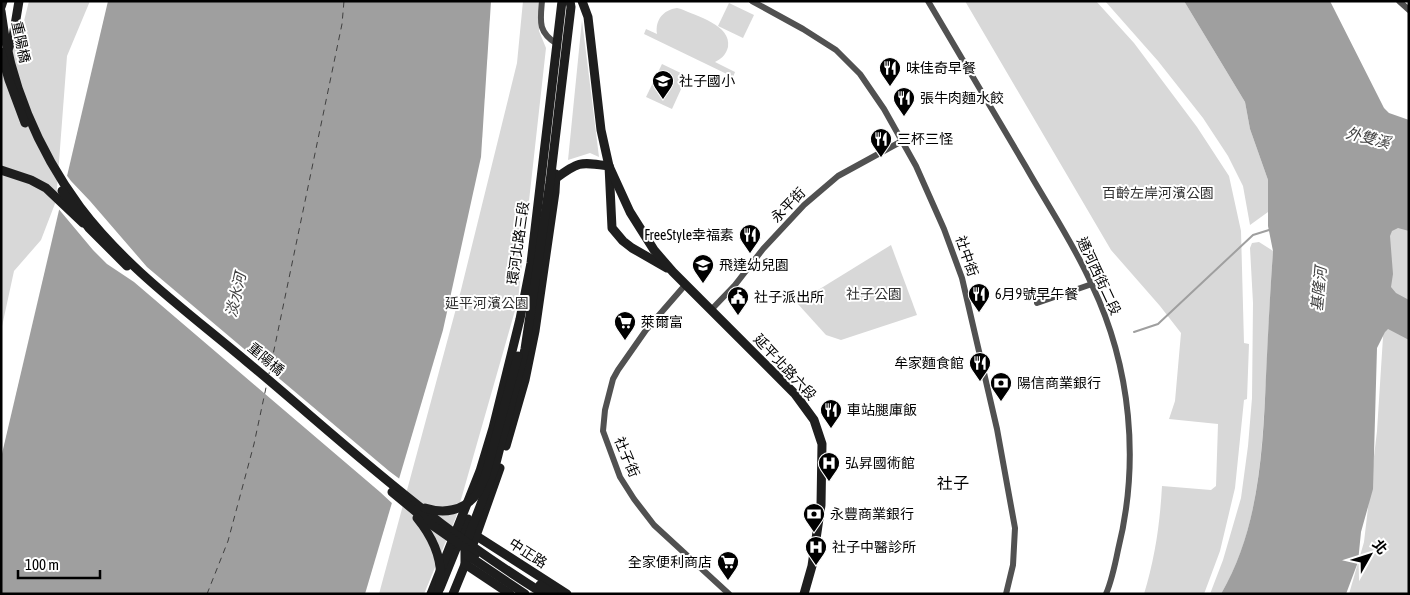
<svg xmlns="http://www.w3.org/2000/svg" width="1410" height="595" font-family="'Asap Condensed','Noto Sans TC',sans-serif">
	<rect width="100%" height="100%" fill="#fff"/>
	<g fill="#d8d8d8">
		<polygon points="29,1 90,1 67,56 56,201 41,240 14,271 1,331 1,71 22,29"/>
		<polygon points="523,1 542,1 539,31 546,48 518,300 456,517 424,594 379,594 461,290 517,63"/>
		<path d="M965,1H1096L1134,43L1197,127L1229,176L1241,231L1244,343L1249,344L1247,399L1244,400L1235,488L1220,551L1204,594H1144C1155,558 1160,523 1162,486L1211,490L1216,486L1218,424L1169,419L1175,401L1181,333L1160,306L1111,250Z"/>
		<polygon points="1105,1 1184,1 1245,102 1250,129 1268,180 1268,212 1250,225 1243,186 1228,156 1203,118 1158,61"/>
		<polygon points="729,3 754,15 743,38 718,26"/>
		<path d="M677,8L681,9C696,16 732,25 728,47C726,55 721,59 715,62L735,72L733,77L644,34L646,29L657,34C655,20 663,10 677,8Z"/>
		<polygon points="582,20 599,157 590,153 568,160"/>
		<polygon points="662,64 687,76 672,109 646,97"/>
		<polygon points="1390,228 1402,228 1409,230 1409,594 1349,594 1364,542 1377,431"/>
		<path d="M1259,242L1273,251C1270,294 1268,337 1266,380C1262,453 1259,530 1221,594H1210L1223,560L1241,498L1248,446L1252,398L1253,303L1250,248L1252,243Z"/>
		<polygon points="891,245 917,315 841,340 826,335 797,303"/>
	</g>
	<g fill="#9f9f9f">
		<polygon points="108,1 491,1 481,157 443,330 365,594 1,594 1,458"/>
		<path d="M1184,1H1330L1384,108L1389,113L1409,120V231L1398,228L1392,231L1390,236L1393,274L1391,287L1396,293L1409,300V340L1388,329L1385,332L1377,348L1373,489L1361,532L1358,562L1346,594H1221C1259,529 1263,450 1266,376C1268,334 1270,293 1273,251L1268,226V180L1250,129L1245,102Z"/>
	</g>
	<polygon fill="#fff" points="65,173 71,181 90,201 147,267 389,471 401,480 394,505 380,492 134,282 107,264 93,250 57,207"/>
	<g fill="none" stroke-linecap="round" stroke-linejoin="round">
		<polyline stroke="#9f9f9f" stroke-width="2" points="1134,332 1158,324 1253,235 1269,230"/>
		<g stroke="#404040" stroke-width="1" stroke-dasharray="6 5" stroke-linecap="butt">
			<polyline points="269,374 342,24 344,1"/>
			<polyline points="207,594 228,541 254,444 267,383"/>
		</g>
		<g stroke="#515151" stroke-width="6">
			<path d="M542,1C540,22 538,32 557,44"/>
			<polyline points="752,1 803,29 836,50 860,74 884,109 916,166 944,229 962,278 997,429 1015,528 1013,565 1006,594"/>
			<path d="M928,1C961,56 993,112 1026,167C1048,206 1074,244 1092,285C1131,367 1140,462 1118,550C1115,565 1112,580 1106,594"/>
			<polyline points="1399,1 1409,10"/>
			<polyline points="686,284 646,330 618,370 613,379 605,410 603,431 620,477 634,499 654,525 729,594"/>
			<polyline points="1037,303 1092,284"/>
			<polyline points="711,310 735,285 763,249 804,205 838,176 902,141"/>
		</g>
		<g stroke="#1e1e1e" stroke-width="9">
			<polyline points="582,1 588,17 601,130 609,166 612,228 623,241 632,248 667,268"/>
			<polyline points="1,7 3,1"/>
			<polyline points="7,52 13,37 19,1"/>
			<polyline points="609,166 630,212 654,250 673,272 795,394 814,420 822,444 821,505 812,566 804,594"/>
			<polyline points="1,170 31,180 46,188 83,223"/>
			<path d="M555,179C579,161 580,162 609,166"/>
			<polyline points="506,446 525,380 535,331 555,192 556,174"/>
			<polyline points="475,535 567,594"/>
			<polyline points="440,588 468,519"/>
			<polyline points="431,594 480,471 493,428 520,319 531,263 562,1"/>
			<polyline points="453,594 471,550 500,468"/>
			<polyline points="510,594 465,564 465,546 495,467 525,349 550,182 571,7 570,1"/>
		</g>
		<g stroke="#1e1e1e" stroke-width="9">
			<path d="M1,11C9,82 38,150 80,207C125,267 189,313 246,361C311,415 374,473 442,524C475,549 509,572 544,594"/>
			<polyline points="1,52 9,80 25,123"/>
			<polyline points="62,191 89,228 127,266"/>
			<polyline points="392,492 432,525 475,555"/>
			<path d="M425,508C444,514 463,511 476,495C480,490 482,482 485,477L518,356"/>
			<path d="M417,518C435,540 446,565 438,594"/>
			<polyline points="467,555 525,594"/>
			<polyline points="540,585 554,594"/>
		</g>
	</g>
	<defs>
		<g id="restaurant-pin" transform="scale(1.125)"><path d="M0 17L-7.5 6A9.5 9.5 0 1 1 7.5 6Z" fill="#000" stroke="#fff"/><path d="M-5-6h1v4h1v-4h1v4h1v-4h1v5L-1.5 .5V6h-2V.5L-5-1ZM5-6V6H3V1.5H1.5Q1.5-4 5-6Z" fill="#fff"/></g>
		<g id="school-pin" transform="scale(1.125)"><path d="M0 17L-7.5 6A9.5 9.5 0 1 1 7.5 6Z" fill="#000" stroke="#fff"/><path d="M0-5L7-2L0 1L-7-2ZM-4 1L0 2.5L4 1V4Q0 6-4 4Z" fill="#fff"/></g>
		<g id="civic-pin" transform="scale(1.125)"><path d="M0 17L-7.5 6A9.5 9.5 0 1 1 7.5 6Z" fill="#000" stroke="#fff"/><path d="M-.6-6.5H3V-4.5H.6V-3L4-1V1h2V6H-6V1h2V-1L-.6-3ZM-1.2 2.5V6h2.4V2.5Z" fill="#fff"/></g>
		<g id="supermarket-pin" transform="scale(1.125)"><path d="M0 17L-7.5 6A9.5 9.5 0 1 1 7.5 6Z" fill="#000" stroke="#fff"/><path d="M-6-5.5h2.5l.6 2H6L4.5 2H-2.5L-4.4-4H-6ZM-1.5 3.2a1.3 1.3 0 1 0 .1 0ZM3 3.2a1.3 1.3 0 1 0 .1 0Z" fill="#fff"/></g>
		<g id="bank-pin" transform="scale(1.125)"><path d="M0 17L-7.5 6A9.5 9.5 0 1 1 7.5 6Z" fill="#000" stroke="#fff"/><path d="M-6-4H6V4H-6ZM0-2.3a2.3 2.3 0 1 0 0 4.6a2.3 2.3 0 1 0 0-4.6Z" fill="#fff"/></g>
		<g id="hospital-pin" transform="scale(1.125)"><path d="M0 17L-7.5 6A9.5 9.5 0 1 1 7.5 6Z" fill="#000" stroke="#fff"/><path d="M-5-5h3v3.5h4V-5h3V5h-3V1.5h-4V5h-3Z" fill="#fff"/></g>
	</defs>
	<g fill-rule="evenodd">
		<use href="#restaurant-pin" x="890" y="68"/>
		<use href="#school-pin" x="663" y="81"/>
		<use href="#restaurant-pin" x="904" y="98"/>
		<use href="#restaurant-pin" x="881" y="139"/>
		<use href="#restaurant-pin" x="750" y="235"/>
		<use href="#school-pin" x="703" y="265"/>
		<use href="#restaurant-pin" x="979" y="294"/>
		<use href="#civic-pin" x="738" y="297"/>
		<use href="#supermarket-pin" x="625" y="322"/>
		<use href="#restaurant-pin" x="980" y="363"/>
		<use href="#bank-pin" x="1001" y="383"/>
		<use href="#restaurant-pin" x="831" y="410"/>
		<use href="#hospital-pin" x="829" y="463"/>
		<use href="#bank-pin" x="814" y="514"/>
		<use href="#hospital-pin" x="816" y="547"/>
		<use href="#supermarket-pin" x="728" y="562"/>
	</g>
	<g text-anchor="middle" stroke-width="4" stroke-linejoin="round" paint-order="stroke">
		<g font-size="14" fill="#000" stroke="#fff">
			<text transform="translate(21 42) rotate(78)" y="5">重陽橋</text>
			<text transform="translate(788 205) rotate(-46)" y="5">永平街</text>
			<text transform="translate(518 243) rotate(-82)" y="5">環河北路三段</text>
			<text transform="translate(967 256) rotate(71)" y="5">社中街</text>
			<text transform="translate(1099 276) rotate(65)" y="5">通河西街二段</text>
			<text transform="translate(266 359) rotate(40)" y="5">重陽橋</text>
			<text transform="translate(785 367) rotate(47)" y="5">延平北路六段</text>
			<text transform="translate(627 457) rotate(67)" y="5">社子街</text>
			<text transform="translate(528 553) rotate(33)" y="5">中正路</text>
		</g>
		<g font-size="14" fill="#000" stroke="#fff" text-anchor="start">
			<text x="906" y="73">味佳奇早餐</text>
			<text x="679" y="86">社子國小</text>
			<text x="920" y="103">張牛肉麵水餃</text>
			<text x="897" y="144">三杯三怪</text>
			<text x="734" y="240" text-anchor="end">FreeStyle幸福素</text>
			<text x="719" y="270">飛達幼兒園</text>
			<text x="995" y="299">6月9號早午餐</text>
			<text x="754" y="302">社子派出所</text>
			<text x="641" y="327">萊爾富</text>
			<text x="964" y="368" text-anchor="end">牟家麵食館</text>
			<text x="1017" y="388">陽信商業銀行</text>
			<text x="847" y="415">車站腿庫飯</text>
			<text x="845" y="468">弘昇國術館</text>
			<text x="830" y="519">永豐商業銀行</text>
			<text x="832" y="552">社子中醫診所</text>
			<text x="712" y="567" text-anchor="end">全家便利商店</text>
		</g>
		<g font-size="14" fill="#2f2f2f" stroke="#fff">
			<text x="1158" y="198">百齡左岸河濱公園</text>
			<text x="874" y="299">社子公園</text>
			<text x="487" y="308">延平河濱公園</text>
		</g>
		<g font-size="15" font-style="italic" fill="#404040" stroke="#fff">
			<text transform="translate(1368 138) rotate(14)" y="5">外雙溪</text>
			<text transform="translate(1319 289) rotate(-85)" y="5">基隆河</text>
			<text transform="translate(236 295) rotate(-77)" y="5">淡水河</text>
		</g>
		<g font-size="16" fill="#000" stroke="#fff">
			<text x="953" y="489">社子</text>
		</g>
	</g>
	<rect width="1410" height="595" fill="none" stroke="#000000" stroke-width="5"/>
	<g transform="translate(1370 555) rotate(51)" stroke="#ffffff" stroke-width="4" paint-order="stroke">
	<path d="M0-4L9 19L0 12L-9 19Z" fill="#000000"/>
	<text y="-8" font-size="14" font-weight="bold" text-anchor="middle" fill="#000000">北</text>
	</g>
	<path d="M18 570v8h82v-8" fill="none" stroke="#000000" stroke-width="2.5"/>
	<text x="25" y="570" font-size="15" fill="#000000" stroke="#ffffff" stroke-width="4" paint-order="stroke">100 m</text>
</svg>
